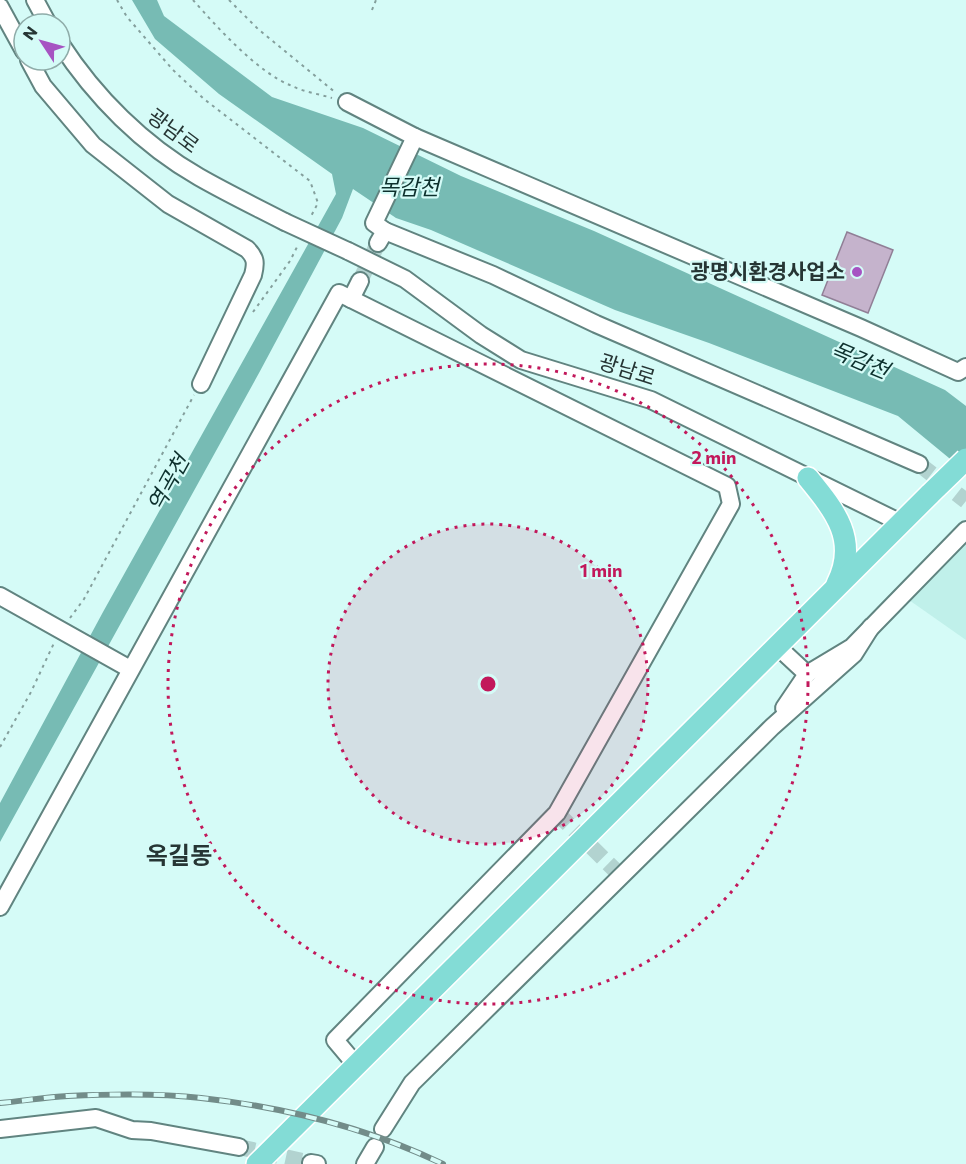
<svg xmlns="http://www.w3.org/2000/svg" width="966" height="1164" font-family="Commissioner,'Noto Sans KR',sans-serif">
	<rect width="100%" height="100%" fill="#d5fbf7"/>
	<polygon fill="#c0f0ea" points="966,540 966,640 909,600"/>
	<polygon fill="#77bbb4" points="132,0 157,0 164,16 272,97 363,128 461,176 594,231 945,390 966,406 966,472 898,416 709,343 615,310 431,230 396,218 353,189 342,218 259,373 0,842 0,803 103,612 336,194 332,174 219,94 155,39"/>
	<polygon fill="#c5b3cc" stroke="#907f96" stroke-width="1.5" points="847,232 893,250 868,313 822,295"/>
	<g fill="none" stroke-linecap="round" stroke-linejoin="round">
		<g stroke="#b2d3d0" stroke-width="16" stroke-dasharray="16 8" stroke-linecap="butt">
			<polyline points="360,281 378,243"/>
			<polyline points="919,464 966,501"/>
			<polyline points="557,813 621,876"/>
			<polyline points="239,1147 311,1163"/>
		</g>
		<g stroke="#618480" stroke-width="20">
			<g id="minor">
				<polyline points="35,0 48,24"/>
				<polyline points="0,7 24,51"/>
				<path d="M60,43C95,97 143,145 199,177C227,193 256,207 285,222"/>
				<path d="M29,60L43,86L93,145L168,204L247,249C256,258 256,263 253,275L201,384"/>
				<polyline points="347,102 415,137 861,328 958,372 966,367"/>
				<polyline points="385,231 493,275 596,324 919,464"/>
				<polyline points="378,243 385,231 374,223 415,137"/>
				<polyline points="348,251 405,279 481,335 521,360 651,400 901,523"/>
				<polyline points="351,299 360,281"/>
				<polyline points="0,596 130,669"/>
				<polyline points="778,647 807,674 852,647 966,530"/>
				<polyline points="784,708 807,674"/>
				<polyline points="0,907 339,293 727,486 731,504 557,813 335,1040 356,1065"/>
				<polyline points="0,1129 96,1118 132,1130 151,1131 239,1147"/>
				<polyline points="383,1129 412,1083 772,727 854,654 871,627"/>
				<polyline points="311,1163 317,1164"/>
				<polyline points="365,1164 375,1147"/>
			</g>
		</g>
		<g stroke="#fff" stroke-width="24">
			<g id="major">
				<path d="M808,478C835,511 859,540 837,584"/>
				<polyline points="257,1164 930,494"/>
			</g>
		</g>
		<g stroke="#849f9c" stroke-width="2" stroke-dasharray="3 4.5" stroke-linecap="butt">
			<polyline points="117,0 127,17 173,70 204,99 310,181 318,203 310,218"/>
			<path d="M193,0C217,27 258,73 292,86C304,92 319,94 332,98"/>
			<polyline points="229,0 258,29 336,93"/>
			<polyline points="372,10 376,0"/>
			<polyline points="253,312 290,261 298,245"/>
			<polyline points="70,618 84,599 194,395"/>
			<polyline points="0,747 31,692 54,643"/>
		</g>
		<use href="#minor" stroke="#fff" stroke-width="16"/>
		<use href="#major" stroke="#83dcd6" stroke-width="21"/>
		<g stroke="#728c89" stroke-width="6">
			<path id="rail" d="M0,1103C23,1101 46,1097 68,1096C112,1094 158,1093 201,1098C283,1107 368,1128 443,1164"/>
		</g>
		<use href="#rail" stroke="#d5fbf7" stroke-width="4" stroke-dasharray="11" stroke-linecap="butt"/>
		<g stroke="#618480" stroke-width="20" stroke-linecap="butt">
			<polyline id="minor-bridge" points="285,222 348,251"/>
		</g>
		<g stroke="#fff" stroke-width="24" stroke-linecap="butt">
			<polyline id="major-bridge" points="930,494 966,459"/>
		</g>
		<use href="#minor-bridge" stroke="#fff" stroke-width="16"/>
		<use href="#major-bridge" stroke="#83dcd6" stroke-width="21"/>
	</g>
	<circle cx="488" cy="684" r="160" fill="#c2185b" fill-opacity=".12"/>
	<g fill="none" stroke="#c2185b" stroke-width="3" stroke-dasharray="3 6">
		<circle cx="488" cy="684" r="160"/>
		<circle cx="488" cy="684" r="320"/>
	</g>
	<circle fill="#a653c2" stroke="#d5fbf7" stroke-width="2" cx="857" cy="272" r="6"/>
	<g text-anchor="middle" stroke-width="4.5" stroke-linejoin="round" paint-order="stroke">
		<g font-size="21" fill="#263534" stroke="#d5fbf7">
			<text transform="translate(173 131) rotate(37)" y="7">광남로</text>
			<text transform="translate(627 370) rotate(18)" y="7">광남로</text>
		</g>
		<g font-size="21" font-weight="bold" fill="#263534" stroke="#d5fbf7" text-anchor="end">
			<text x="845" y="279">광명시환경사업소</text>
		</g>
		<g font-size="22" font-style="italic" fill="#0d302d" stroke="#d5fbf7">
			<text x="409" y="195">목감천</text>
			<text transform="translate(860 360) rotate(23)" y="8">목감천</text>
			<text transform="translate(168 483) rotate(-61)" y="8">역곡천</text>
		</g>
		<g font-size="24" font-weight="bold" fill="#263534" stroke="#d5fbf7">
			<text x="179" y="864">옥길동</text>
		</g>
	</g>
	<circle cx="488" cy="684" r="9" fill="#c2185b" stroke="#d5fbf7" stroke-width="3"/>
	<g font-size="18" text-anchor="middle" font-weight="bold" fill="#c2185b" stroke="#d5fbf7" stroke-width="4.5" stroke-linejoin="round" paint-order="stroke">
		<text x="714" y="464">2 min</text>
		<text x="601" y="577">1 min</text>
	</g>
	<g transform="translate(42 42) rotate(306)"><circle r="28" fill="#d5fbf7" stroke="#8faca9" stroke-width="1.5"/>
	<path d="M0-4.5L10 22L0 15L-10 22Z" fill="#a653c2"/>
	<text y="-9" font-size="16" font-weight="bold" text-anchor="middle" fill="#263534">N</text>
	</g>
</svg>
